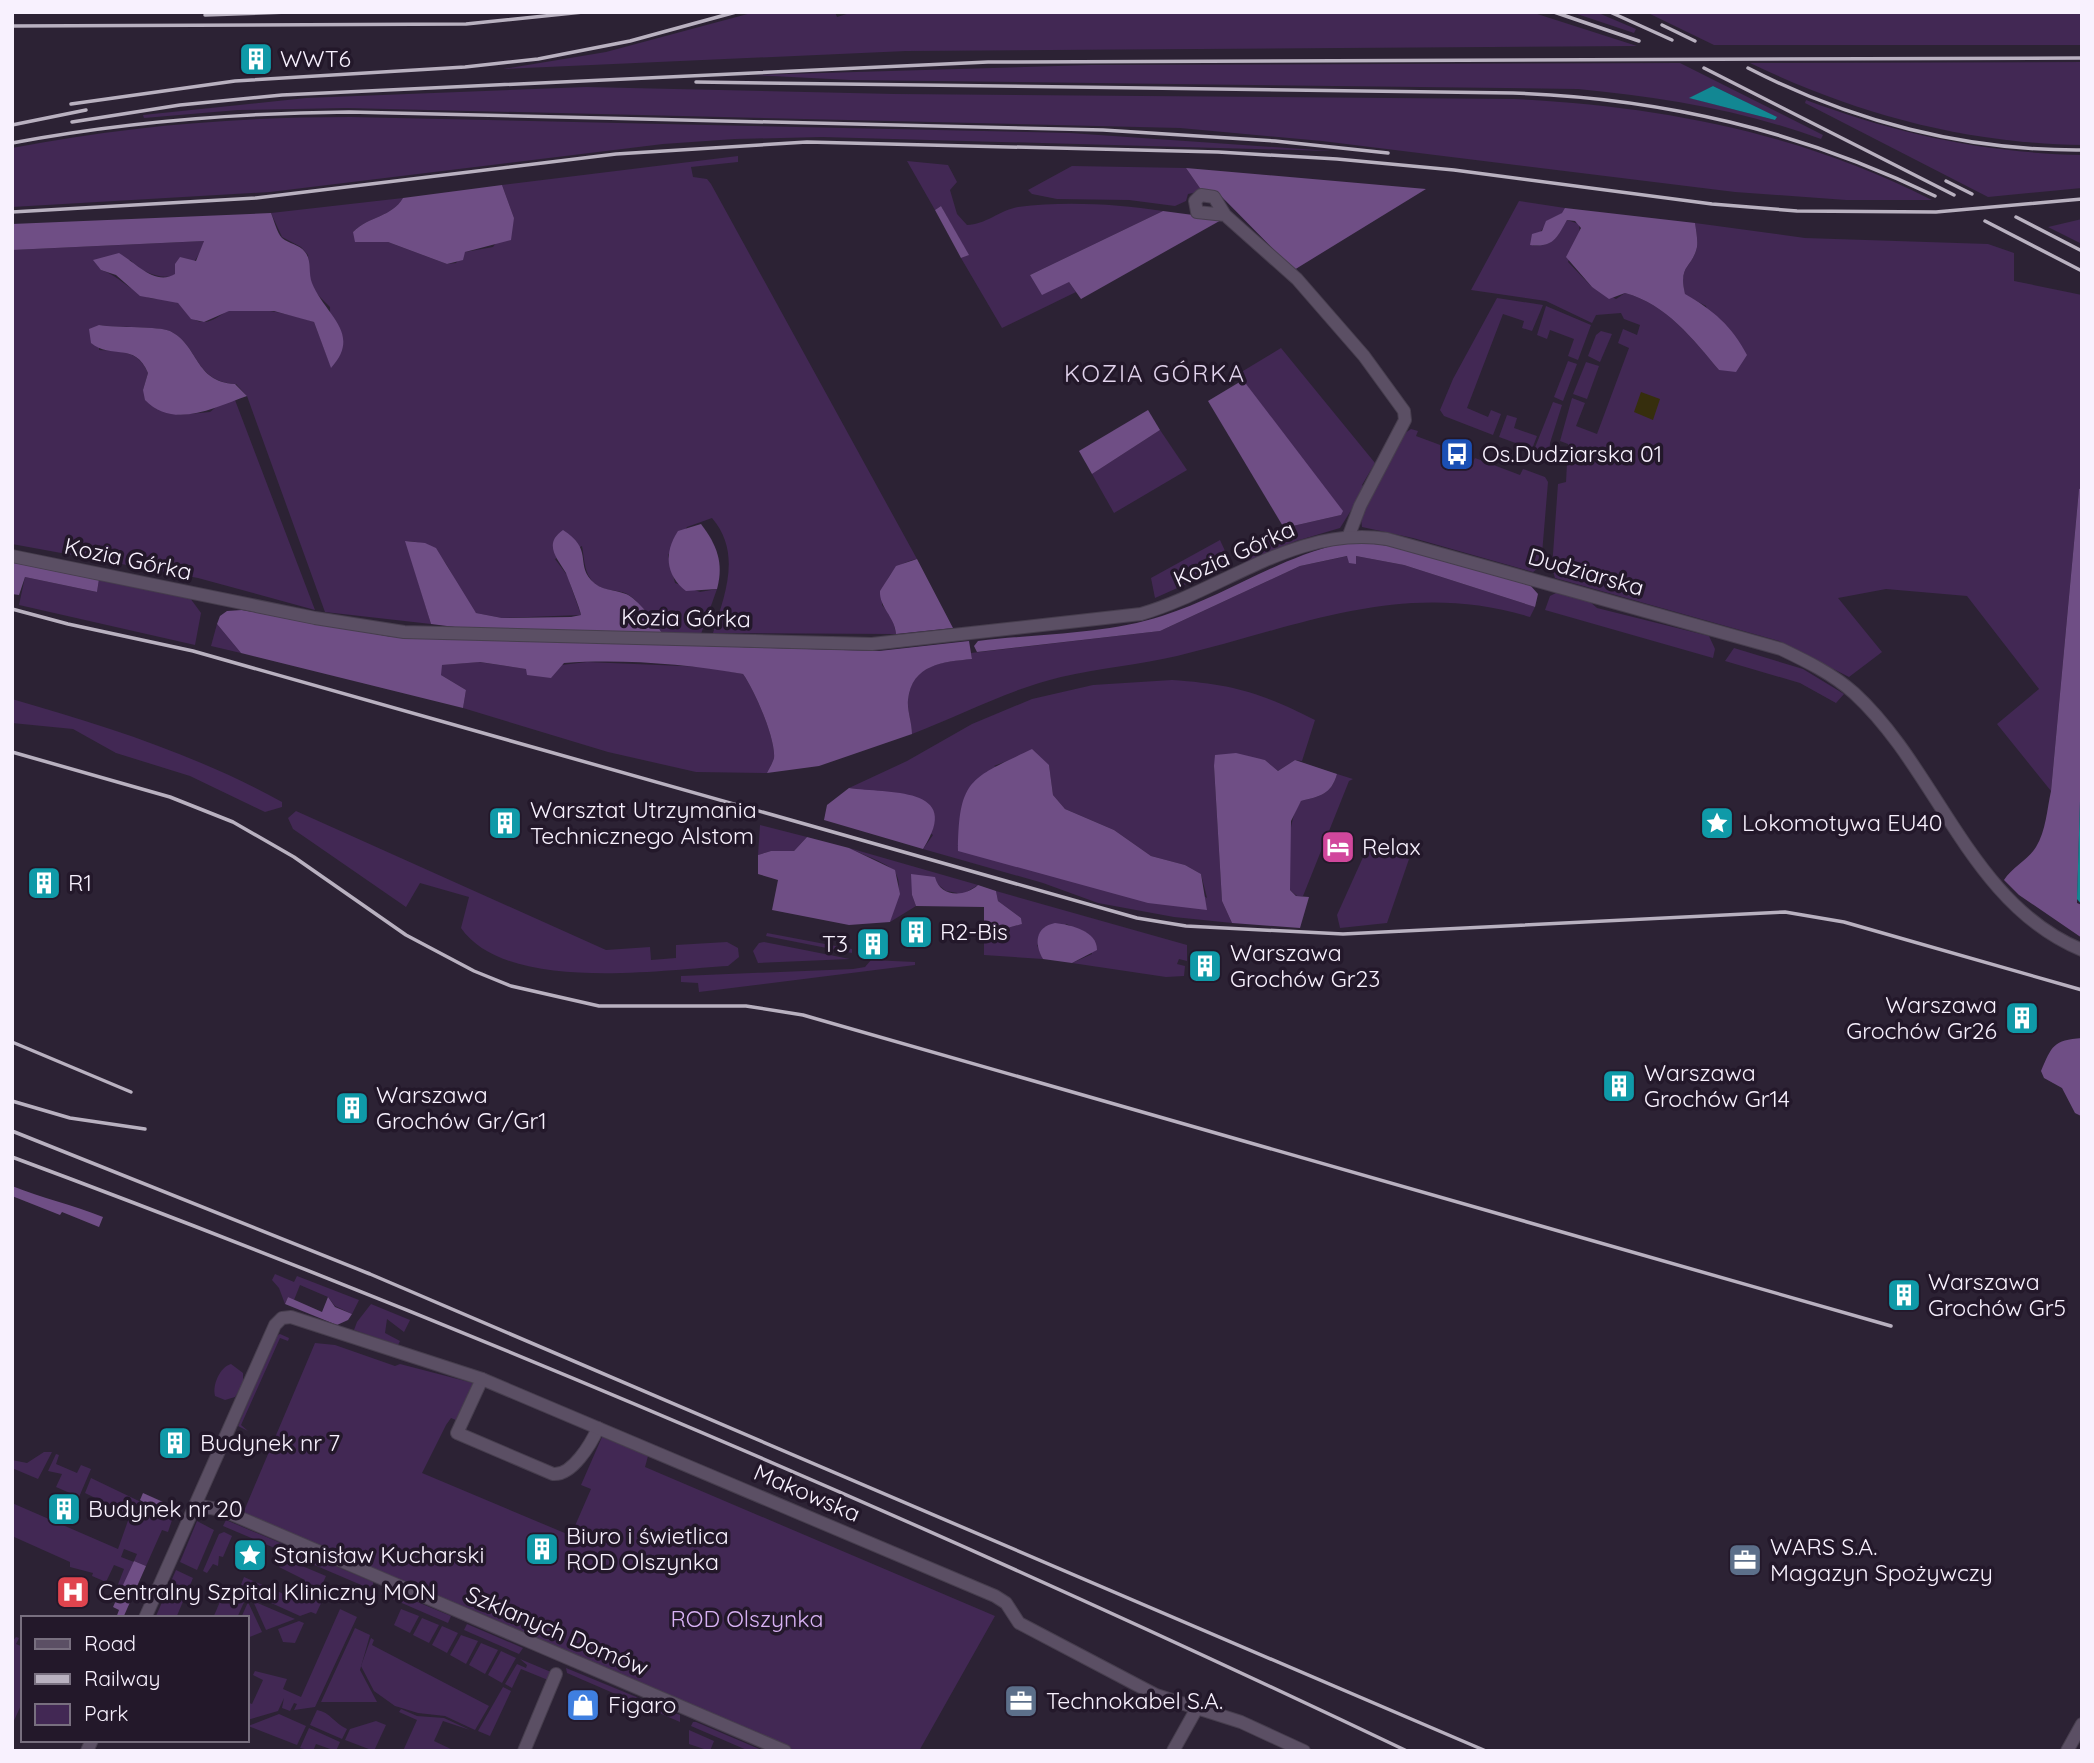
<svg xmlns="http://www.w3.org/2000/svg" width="2094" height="1763" font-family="Quicksand,sans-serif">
	<rect width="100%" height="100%" fill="#2c2234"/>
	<g fill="#422854" fill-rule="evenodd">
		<polygon points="755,12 835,12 837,17 853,12 1531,12 1637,46 906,51 503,69 606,52"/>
		<polygon points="1571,12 1596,12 1636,29 1634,33"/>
		<polygon points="1646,12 2082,12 2082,45 1714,45"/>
		<path d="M2082,62V145C1964,143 1856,114 1750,63Z"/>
		<path d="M1680,63L1823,135L1821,139C1742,110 1661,97 1578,89L850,80L754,75L1091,65ZM1713,86L1776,117V118L1775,120L1690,98Z"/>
		<path d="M586,87L895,94L1514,99C1660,106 1801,133 1932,200H1846L1735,192L1322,141L1180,128L347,108L238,110L144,118L143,115L306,98Z"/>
		<path d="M1806,100C1896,134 1986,153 2082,155V188L1988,197L1805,103Z"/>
		<path d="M350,117L1070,133L1331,151L822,137L735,139L663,144L270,192L12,207V148C125,126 236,117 350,117Z"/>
		<path d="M738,156V162L691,167L693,177L707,179L711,184L917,559C892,564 883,580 882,605L892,616L896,634L713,633C725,594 742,553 712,518L687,527L668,555L675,583L700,592L717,589L701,634L662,633C656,623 636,597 625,593C613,589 598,591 590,578C584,570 584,556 582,546L555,559L567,575L581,615L502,618L476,613C450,586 451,542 406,541L431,624L325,612L247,396L236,384C194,382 199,345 170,331C158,326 117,328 99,325V350C121,351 139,351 148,373L143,390L178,415L210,412L220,404L235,400L315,610L198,578L12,544V250L204,241C193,280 159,288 130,260L101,270C119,276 129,290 147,297C157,301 169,297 178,303C189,310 189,321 203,322C214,322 219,315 228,311C249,304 293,315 314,322L331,367L330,307L316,293L310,280L308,255L301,247L282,237L271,213L403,198C392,217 369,216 353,232L370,240L388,242L447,264L456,263L465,252L493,247L514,218L502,185Z"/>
		<path d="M907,161L948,165L957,182L950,190L957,214L967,225C985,225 1000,210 1018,207C1064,201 1117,204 1163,211L1030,275L1069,282L1076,292L1002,328L961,258L968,255L941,206L935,210Z"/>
		<polygon points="1072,166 1186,168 1202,191 1188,194 1186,201 1175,206 1129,200 1057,199 1032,194 1028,190"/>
		<path d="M1519,201L1565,208V212C1544,222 1544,226 1533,246C1554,246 1558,236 1567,220L1579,224L1580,235L1568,262L1592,287L1616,299L1625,293C1666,304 1693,339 1719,370L1706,306L1685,295C1678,264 1692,269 1697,247C1698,240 1696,230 1695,223L1805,238L1988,244L2014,253V281L2082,295V488L2079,489L2051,791L1997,724L2039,689L1967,596L1886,589L1838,598L1882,652L1849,677L1779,641L1555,578L1552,568L1558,484L1566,482L1568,444L1560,441L1572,398L1585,403L1576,426L1597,434L1629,348L1618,343L1623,329L1637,335L1640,325L1624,319L1621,313L1596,315L1592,323L1546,301L1471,290Z"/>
		<polygon points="2082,219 2082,244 2048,227"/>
		<polygon points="1497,298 1543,305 1532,331 1522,328 1524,321 1503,314 1467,408 1488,417 1491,410 1501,414 1493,435 1444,416 1440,410 1453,379"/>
		<polygon points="1546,306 1591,325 1578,360 1568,356 1574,339 1550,330 1547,339 1537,335"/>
		<polygon points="1601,331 1612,334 1600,362 1588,356 1596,335"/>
		<polygon points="1281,348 1375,463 1362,485 1365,488 1340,528 1296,541 1246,562 1241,555 1284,528 1341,515 1238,374"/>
		<polygon points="1568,361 1577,364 1563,401 1554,397"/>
		<polygon points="1586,362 1599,366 1587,399 1573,394"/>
		<polygon points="1553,402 1562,405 1550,443 1549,456 1534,450"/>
		<polygon points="1507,415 1517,418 1514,428 1537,436 1532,449 1499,437"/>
		<polygon points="1411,429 1418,431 1416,436 1451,449 1450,453 1473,462 1475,458 1520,475 1523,469 1545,477 1548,482 1541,566 1533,572 1413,538 1362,527 1361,519 1399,437"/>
		<polygon points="1160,430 1187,470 1114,513 1092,474"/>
		<polygon points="1220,540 1231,564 1155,598 1151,578"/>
		<path d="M1348,556L1356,563V556L1404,565L1535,607L1530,617C1403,578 1298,627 1177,656C1139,665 1099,668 1061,677C1010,689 961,715 912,734C912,723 907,711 908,700C912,664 942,662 972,659L971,653L1160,631L1300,566Z"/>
		<polygon points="25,577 97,592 99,579 190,598 201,613 195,645 19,605"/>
		<polygon points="1558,592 1589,601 1597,608 1709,636 1715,649 1713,658 1545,610 1550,596"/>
		<polygon points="217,624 241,653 211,646"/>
		<polygon points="1734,648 1803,669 1844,694 1836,703 1800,683 1725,661"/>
		<path d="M479,662L527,669L587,662L706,667L743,674C754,689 776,739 774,758C773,762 769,769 767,773L696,772L608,752L463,708L466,690L441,675V665Z"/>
		<path d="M1172,680C1232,684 1262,693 1315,720L1302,761L1295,760L1278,771L1265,760L1245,757L1214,766L1222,901L1232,923L1174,917L1098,903L1043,883L923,849L933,835L868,791L849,788L907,761L972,724L1032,699L1093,685ZM1012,759L1049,765L1053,795L1065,809L1114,830L1151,856L1185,865L1201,874L1207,898L994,766Z"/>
		<path d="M12,699C106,726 197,755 282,802V807L265,812L190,776L116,753L73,729L12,723Z"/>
		<path d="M1337,774L1353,779L1349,781L1303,896H1297L1290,890C1288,867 1286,820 1301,801C1320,796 1331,795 1337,774Z"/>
		<path d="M296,811L606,950L650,947L651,960L676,958V945L727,942L738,948L739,957L728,966C659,970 506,993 461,928L469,897L420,883L406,907L293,829L288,818Z"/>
		<polygon points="760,825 807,837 794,851 771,851 758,855"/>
		<polygon points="1369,844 1409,859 1387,923 1340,928 1337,915"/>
		<path d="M849,848L978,885L963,894L946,891L936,883L912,895L916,906L890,922C910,865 896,870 849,848Z"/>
		<polygon points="996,891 1187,945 1187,961 1179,959 1177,964 1185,966 1184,976 1166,977 1072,963 1092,954 1087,933 1066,924 1037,945 1043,959 984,955 984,928 1000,930 1022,924 1021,918 998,901"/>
		<polygon points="767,933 846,948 852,949 852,953 766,936"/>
		<polygon points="764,942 850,959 758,963 753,951 759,943"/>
		<polygon points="871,960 915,962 915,965 699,992 698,983 681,982 681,976 853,969 865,967"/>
		<polygon points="275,1274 294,1282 297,1276 359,1300 352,1314 335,1306 328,1297 300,1285 294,1300 288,1297 285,1304 279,1288 272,1280"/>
		<polygon points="371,1304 410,1320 404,1332 387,1319 385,1333 400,1341 398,1345 354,1330 357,1322"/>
		<polygon points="280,1334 289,1338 288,1341 280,1338 241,1425 248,1431 238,1426 276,1336"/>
		<polygon points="315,1343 335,1345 395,1366 400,1364 473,1383 456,1420 451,1418 446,1425 422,1473 567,1534 571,1535 591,1489 581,1485 602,1437 648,1456 645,1467 995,1616 919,1751 796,1751 535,1639 536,1636 528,1633 527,1636 231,1510 233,1507 244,1511"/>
		<path d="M231,1364L243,1373V1384L235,1397L225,1400L215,1396C212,1385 220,1367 231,1364Z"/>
		<polygon points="44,1452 52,1452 38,1479 12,1468 12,1460 27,1463"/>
		<polygon points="56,1454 59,1455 56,1464 77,1473 81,1465 91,1469 79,1497 56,1487 62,1474 48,1471"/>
		<polygon points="91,1478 168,1515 173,1504 177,1505 168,1532 162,1530 146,1566 134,1561 137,1554 124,1549 121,1557 134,1562 122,1589 117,1587 124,1569 114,1565 106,1582 92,1576 93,1573 70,1567 70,1562 12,1536 12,1503 118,1549 130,1515 85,1493"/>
		<polygon points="226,1520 373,1582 373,1590 223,1526"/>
		<polygon points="197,1521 214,1530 197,1570 180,1562"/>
		<polygon points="224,1532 232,1536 223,1557 219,1556 218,1566 213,1564 207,1573 203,1571 219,1534"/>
		<polygon points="283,1558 326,1576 316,1598 322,1601 316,1614 311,1612 300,1616 269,1602 275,1590 296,1600 305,1580 279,1567"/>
		<polygon points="176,1570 193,1578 176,1618 156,1616"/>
		<polygon points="244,1577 265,1586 259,1599 239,1590"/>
		<polygon points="384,1588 451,1616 448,1623 381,1594"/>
		<polygon points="225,1590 245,1600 237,1618 213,1618"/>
		<polygon points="253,1601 295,1619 266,1630"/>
		<polygon points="248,1602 262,1632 247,1638 247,1618 241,1618"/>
		<polygon points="340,1609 357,1617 315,1707 294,1710 297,1704 294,1703 290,1711 282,1708 284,1698 278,1711 247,1720 247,1702 252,1704 263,1680 253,1675 255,1671 287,1679 283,1689 301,1697"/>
		<polygon points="401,1609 419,1616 410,1633 394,1625"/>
		<polygon points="422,1618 439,1625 429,1643 413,1635"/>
		<polygon points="299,1621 304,1623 295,1643 283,1642 278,1629"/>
		<polygon points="467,1624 523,1648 519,1654 464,1630"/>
		<polygon points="442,1626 458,1633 447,1653 432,1645"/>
		<polygon points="355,1628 370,1635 360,1670 377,1702 321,1702"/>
		<polygon points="461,1635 478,1641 466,1664 450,1655"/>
		<polygon points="16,1637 19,1638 16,1644 23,1647 23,1701 12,1725 12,1642"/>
		<polygon points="371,1638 374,1640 372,1645 489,1706 475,1730 445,1716 418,1713 395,1706 374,1691 361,1666"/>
		<polygon points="481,1643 498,1650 485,1674 469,1665"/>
		<polygon points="501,1651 516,1658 502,1683 488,1675"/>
		<polygon points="520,1659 551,1672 548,1680 521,1669 512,1688 505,1684 517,1664 526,1668 527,1665"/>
		<polygon points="566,1668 680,1715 680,1722 567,1673"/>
		<polygon points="503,1687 511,1691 490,1736 478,1731"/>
		<polygon points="401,1709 417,1716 444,1718 470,1730 443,1721 434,1741 455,1751 403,1751 417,1720 399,1712"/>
		<path d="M317,1710C330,1712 335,1724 347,1729L342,1739L310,1725Z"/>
		<polygon points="279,1714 306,1726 297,1745 248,1726"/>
		<polygon points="376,1721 386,1725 374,1751 345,1740 350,1729"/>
		<polygon points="693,1722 696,1722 764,1751 749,1751 691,1726"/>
		<polygon points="309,1728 340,1742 336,1751 316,1744 313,1751 300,1748"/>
		<polygon points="689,1730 714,1741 710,1751 689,1744"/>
	</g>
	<g fill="#6f4e85">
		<polygon points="1186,168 1426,189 1294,270 1218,193 1202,191"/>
		<path d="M502,185L514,218L511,240L465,252L463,260L447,264L388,242H355L353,232C369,216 392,217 403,198Z"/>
		<polygon points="941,206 969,255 961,258 935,210"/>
		<path d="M1565,208L1695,223C1696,230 1698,240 1697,247C1692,269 1678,264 1685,294C1713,310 1732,326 1747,355L1736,372L1719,370C1693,339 1666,304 1625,293L1609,299L1592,287L1566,257L1581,228L1575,221L1567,220C1557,238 1553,248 1530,245L1532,234L1542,231L1546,221L1562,213Z"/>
		<polygon points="1163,211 1223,219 1081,299 1069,282 1042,295 1030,275"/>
		<path d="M271,213C274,220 277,233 282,238C289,244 299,244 305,252C312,260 308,273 312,283C324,314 363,333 331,368L314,322L274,311H229L204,322L191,319L178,303L140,296L116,275L101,270L93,260L119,253C136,263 155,286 175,274V264L180,257L196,261L204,241L12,250V224Z"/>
		<path d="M99,325C117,328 159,326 170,331C199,345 194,382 235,384L247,396C215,407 174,430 145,400L143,390L148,373C135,341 111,360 91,343L89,329Z"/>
		<polygon points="1243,380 1343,511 1341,515 1284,528 1208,401"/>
		<polygon points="1148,410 1160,430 1092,474 1079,451"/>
		<path d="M2082,488V734L2077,903L2082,905V938L2019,895L2004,880C2012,867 2028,860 2036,847C2046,831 2047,809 2051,791L2079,489Z"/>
		<path d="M701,524C717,545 724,563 717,589L686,591C665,575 664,552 678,531Z"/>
		<path d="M563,530C593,549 576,563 591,580C601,591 613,589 626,594C637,598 656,623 662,633L463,628L431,624L405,541L425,543L436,548L476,613L502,618L571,617L581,615C581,611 568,579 566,573C557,558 543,544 563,530Z"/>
		<path d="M1339,544C1402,538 1471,568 1530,585L1538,594L1535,607L1404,565L1356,556V564L1349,563L1347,556L1300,566L1160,631L977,652L974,646L978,641C1036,634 1107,634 1162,616C1223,597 1276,559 1339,544Z"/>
		<path d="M917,559L953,628L896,634C895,617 879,607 880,591L896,566Z"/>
		<polygon points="12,562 99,579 97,592 25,577 19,595 12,594"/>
		<path d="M242,610L392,637L879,651L969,641L972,659C943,662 912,664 908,700C907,711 912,722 912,734L819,766L767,773C769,769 773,762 774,758C776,739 754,689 743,674C685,664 623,659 564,663L551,678L527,675L526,669L480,662L442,665L441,675L466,690L463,708L241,653L217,624L220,616L227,611Z"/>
		<path d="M1032,749L1049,765L1053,795L1065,809L1114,830L1151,856L1185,865L1201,874L1207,910L1148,903L958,851C959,778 970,779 1032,749Z"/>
		<path d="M1236,753L1265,760L1278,771L1295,760L1337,774C1331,795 1320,796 1301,801L1291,821L1290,890L1296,896L1309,897L1300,928L1232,923L1222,901L1214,766L1215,755Z"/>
		<path d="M849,788C887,794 965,785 923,849L824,820L827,805Z"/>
		<polygon points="807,837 849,848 895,870 900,894 890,922 849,925 772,910 778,880 758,874 758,855 771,851 794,851"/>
		<path d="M911,874L935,877C940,898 965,897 978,885L996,891L998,901L1021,918L1022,924L1000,930L984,928V907L916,906L912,895Z"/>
		<path d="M1055,923C1072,925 1097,931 1097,950L1072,963L1043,959C1034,944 1035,927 1055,923Z"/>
		<path d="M2082,1038V1116H2081L2075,1113L2062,1088L2044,1078L2041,1071C2052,1046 2053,1040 2082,1038Z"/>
		<path d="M12,1186C42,1198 73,1205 103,1217L99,1227L62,1212L60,1215L12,1196Z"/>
		<polygon points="288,1297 322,1312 328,1297 335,1307 352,1314 348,1320 337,1325 285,1304"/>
		<polygon points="143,1493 172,1506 168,1516 140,1500"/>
		<polygon points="134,1561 146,1566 123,1618 116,1618 119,1610 113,1607"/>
	</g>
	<polygon fill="#362e0d" points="1641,392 1660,399 1653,420 1634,412"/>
	<g fill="#128793">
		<polygon points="1713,86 1777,117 1775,120 1689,98"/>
		<polygon points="2082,734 2082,905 2077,899"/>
	</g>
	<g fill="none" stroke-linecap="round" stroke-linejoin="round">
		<g stroke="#473e4e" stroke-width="14">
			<g id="minor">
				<polyline points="1225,215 1197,212 1195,201 1201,195 1214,197 1225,215 1297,279 1364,356 1404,411 1405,420 1360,506 1349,535"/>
				<path d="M12,556L315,618L404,632L872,644L1141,614C1225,589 1297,525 1387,539L1781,649C1806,661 1833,674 1854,693C1938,770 1970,904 2082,950"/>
				<path d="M482,1379L457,1433L553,1474C572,1476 591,1444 598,1428"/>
				<polyline points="195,1505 222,1510 785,1751"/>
				<polyline points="145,1618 275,1325 282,1318 291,1317 482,1379 995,1596 1006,1603 1019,1623 1156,1695 1241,1722 1304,1751"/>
				<polyline points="87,1751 92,1740"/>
				<polyline points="524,1751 556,1674"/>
				<polyline points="1173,1751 1197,1708"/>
				<polyline points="2067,1751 2082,1724"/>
			</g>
		</g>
		<use href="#minor" stroke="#5b4f64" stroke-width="12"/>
		<g stroke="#b9b1c0" stroke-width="3.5">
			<polyline points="1554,12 1639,41"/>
			<polyline points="1610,12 1672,40"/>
			<polyline points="205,15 288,12"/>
			<polyline points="1662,25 1695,41"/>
			<polyline points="12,26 466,24 583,12"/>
			<polyline points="1704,68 1954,195"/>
			<path d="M1748,68C1851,121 1965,151 2082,150"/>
			<path d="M696,82L1513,93C1663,98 1800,131 1935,196"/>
			<polyline points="71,104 235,81 465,67 538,59 630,41 736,12"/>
			<polyline points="72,122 180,105 282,95 988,62 2082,58"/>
			<polyline points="12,125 86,110"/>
			<path d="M12,143C124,122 235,113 349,112L1103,130L1275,141L1388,153"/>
			<polyline points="1946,181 1972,194"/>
			<polyline points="12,212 256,198 616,154 807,142 1218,152 1337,159 1454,170 1712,204 1797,211 1936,212 2082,199"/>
			<polyline points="2016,217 2082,251"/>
			<polyline points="1985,221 2082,271"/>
			<polyline points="12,609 68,624 193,651 1137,918 1186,926 1343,934 1785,912 1844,922 2082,990"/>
			<polyline points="12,752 170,797 233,822 294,857 406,935 474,971 511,986 599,1006 746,1006 803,1015 1891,1326"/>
			<polyline points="12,1042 131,1092"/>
			<polyline points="12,1101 70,1118 145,1129"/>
			<polyline points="12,1131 370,1274 1486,1751"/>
			<path d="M12,1157C486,1333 951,1534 1407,1751"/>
		</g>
	</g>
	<defs>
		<g id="building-square" transform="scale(1.75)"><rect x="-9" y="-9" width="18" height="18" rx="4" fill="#0f9aa8" stroke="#23182a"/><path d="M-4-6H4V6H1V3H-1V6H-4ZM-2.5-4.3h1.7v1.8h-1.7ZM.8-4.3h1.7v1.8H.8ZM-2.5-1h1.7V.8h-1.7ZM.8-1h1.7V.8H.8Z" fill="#fff"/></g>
		<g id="bus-square" transform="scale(1.75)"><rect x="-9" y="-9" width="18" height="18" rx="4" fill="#1a4fb4" stroke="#23182a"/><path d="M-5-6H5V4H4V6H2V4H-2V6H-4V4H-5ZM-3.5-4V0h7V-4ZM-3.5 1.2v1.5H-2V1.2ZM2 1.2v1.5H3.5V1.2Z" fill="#fff"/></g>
		<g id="sight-square" transform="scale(1.75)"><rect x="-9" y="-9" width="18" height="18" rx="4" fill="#0f9aa8" stroke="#23182a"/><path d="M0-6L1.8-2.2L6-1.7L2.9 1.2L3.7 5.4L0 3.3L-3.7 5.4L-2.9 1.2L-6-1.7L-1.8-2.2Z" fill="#fff"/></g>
		<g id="hotel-square" transform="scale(1.75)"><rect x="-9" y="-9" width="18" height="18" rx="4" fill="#d1479c" stroke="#23182a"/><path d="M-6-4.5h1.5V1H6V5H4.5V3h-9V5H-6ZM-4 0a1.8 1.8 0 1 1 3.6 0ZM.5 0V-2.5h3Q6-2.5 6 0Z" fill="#fff"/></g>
		<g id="office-square" transform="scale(1.75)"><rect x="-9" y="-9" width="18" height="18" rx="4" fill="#5c6f8a" stroke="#23182a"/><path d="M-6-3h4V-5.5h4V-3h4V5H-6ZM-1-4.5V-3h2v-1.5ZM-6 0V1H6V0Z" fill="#fff"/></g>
		<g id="hospital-square" transform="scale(1.75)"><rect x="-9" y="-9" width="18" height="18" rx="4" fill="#e0444e" stroke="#23182a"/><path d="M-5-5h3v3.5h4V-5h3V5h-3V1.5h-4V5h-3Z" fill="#fff"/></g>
		<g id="shop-square" transform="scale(1.75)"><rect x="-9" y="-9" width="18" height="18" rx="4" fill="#3f7fe0" stroke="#23182a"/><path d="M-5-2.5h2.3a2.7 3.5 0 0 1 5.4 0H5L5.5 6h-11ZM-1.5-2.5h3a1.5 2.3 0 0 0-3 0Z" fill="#fff"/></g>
	</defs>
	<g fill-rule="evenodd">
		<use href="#building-square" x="256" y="59"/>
		<use href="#bus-square" x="1457" y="454"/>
		<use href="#building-square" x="505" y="823"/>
		<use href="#sight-square" x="1717" y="823"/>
		<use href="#hotel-square" x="1338" y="847"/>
		<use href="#building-square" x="44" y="883"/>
		<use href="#building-square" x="916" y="932"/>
		<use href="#building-square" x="873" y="944"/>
		<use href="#building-square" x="1205" y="966"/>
		<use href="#building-square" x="2022" y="1018"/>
		<use href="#building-square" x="1619" y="1086"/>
		<use href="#building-square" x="352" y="1108"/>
		<use href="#building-square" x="1904" y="1295"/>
		<use href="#building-square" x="175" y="1443"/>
		<use href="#building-square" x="64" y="1509"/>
		<use href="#building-square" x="542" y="1549"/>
		<use href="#sight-square" x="250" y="1555"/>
		<use href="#office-square" x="1745" y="1560"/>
		<use href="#hospital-square" x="73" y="1592"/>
		<use href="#office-square" x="1021" y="1701"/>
		<use href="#shop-square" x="583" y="1705"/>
	</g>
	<g text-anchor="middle" stroke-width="7" stroke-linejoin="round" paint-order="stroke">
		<g font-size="23" fill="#f8f1fe" stroke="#23182a" text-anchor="start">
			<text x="280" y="67">WWT6</text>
			<text x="1482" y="462">Os.Dudziarska 01</text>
			<text x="530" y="818">Warsztat Utrzymania<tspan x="530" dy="26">Technicznego Alstom</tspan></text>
			<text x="1742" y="831">Lokomotywa EU40</text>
			<text x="1362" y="855">Relax</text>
			<text x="68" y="891">R1</text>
			<text x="940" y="940">R2-Bis</text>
			<text x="848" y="952" text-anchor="end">T3</text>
			<text x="1230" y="961">Warszawa<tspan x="1230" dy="26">Grochów Gr23</tspan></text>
			<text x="1997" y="1013" text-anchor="end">Warszawa<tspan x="1997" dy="26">Grochów Gr26</tspan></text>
			<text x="1644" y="1081">Warszawa<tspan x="1644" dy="26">Grochów Gr14</tspan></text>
			<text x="376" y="1103">Warszawa<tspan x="376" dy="26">Grochów Gr/Gr1</tspan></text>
			<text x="1928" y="1290">Warszawa<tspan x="1928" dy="26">Grochów Gr5</tspan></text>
			<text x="200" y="1451">Budynek nr 7</text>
			<text x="88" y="1517">Budynek nr 20</text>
			<text x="566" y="1544">Biuro i świetlica<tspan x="566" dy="26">ROD Olszynka</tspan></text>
			<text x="1770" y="1555">WARS S.A.<tspan x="1770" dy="26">Magazyn Spożywczy</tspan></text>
			<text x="274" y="1563">Stanisław Kucharski</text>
			<text x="98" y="1600">Centralny Szpital Kliniczny MON</text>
			<text x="1046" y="1709">Technokabel S.A.</text>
			<text x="608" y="1713">Figaro</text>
		</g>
		<g font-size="23" fill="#f8f1fe" stroke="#23182a">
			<text transform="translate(1234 554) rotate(-24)" y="8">Kozia Górka</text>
			<text transform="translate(128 559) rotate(12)" y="8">Kozia Górka</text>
			<text transform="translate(1586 572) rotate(16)" y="8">Dudziarska</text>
			<text transform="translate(686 618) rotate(1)" y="8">Kozia Górka</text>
			<text transform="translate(807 1493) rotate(23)" y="8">Makowska</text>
			<text transform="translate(557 1631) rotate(23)" y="8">Szklanych Domów</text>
		</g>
		<g font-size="23" fill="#d8b2f4" stroke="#23182a">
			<text x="747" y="1627">ROD Olszynka</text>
		</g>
		<g font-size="24" letter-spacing="2" fill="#e1d3ec" stroke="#23182a">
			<text x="1155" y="382">KOZIA GÓRKA</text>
		</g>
	</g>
	<rect width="2094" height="1763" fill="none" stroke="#f8f1fe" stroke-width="28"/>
	<rect x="21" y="1616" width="228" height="126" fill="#23182a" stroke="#786f7f" stroke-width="2"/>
	<rect x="35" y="1639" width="35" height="10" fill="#5b4f64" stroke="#786f7f" stroke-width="2"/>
	<text x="84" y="1651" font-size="21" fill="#f8f1fe">Road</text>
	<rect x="35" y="1674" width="35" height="10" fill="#b9b1c0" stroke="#786f7f" stroke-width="2"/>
	<text x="84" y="1686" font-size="21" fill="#f8f1fe">Railway</text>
	<rect x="35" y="1704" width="35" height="21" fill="#422854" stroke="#786f7f" stroke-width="2"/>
	<text x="84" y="1721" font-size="21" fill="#f8f1fe">Park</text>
</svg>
